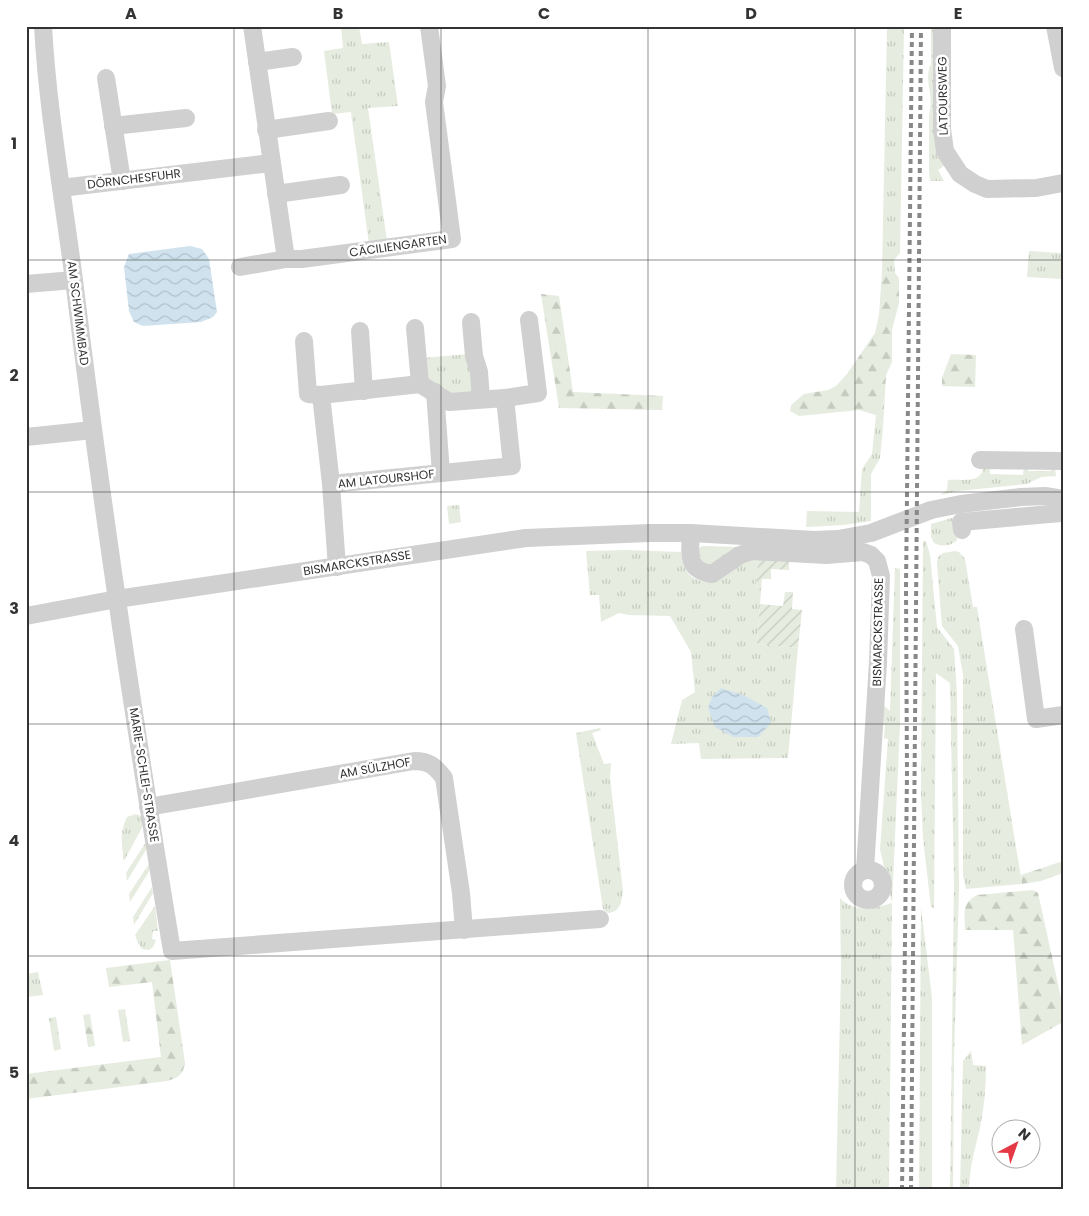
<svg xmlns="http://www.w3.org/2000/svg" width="1089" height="1216" font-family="Poppins,sans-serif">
	<defs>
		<pattern id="grass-tufts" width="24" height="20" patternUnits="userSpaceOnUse" patternTransform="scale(1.25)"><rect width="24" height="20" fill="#e6ecdf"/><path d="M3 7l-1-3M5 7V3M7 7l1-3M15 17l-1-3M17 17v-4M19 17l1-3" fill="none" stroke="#c6cbc0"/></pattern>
		<pattern id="forest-firs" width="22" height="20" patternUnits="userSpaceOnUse" patternTransform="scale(1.25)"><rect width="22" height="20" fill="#e6ecdf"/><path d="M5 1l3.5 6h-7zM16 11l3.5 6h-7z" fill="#c6cbc0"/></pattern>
		<pattern id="garden-furrows" width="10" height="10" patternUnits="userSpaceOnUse" patternTransform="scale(1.25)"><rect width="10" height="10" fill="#e6ecdf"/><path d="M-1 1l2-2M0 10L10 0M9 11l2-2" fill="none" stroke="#c6cbc0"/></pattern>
		<pattern id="water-waves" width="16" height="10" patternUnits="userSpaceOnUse" patternTransform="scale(1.25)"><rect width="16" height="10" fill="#cfe2ee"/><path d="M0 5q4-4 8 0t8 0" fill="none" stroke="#b2c2cd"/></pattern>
	</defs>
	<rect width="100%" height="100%" fill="#fff"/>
	<g fill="url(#grass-tufts)">
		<polygon points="341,26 359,26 362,44 389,42 398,106 368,108 387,241 369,244 351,112 332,114 324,51 343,48"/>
		<polygon points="887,26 904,26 900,253 894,260 895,273 882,272"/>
		<path d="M931,26H937L945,165L938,170L944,181H930L929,172V115C935,96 923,79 931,64Z"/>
		<polygon points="1029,251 1061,253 1063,279 1027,277"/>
		<polygon points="470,354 478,396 459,398 423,381 421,358"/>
		<polygon points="876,415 883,427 880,458 871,474 871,521 844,525 806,527 807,511 859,512 862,469 872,454"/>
		<path d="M983,466H990V474L1023,475L1024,466L1028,467V471H1051V467H1055L1056,476L1041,477L1027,484L958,491L940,495L947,490L948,480C962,479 983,484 983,466Z"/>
		<polygon points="459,505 461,522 449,524 447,506"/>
		<path d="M955,517L957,540C952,546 941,547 934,543L931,537V524Z"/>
		<polygon points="923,541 926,541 930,555 937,627 954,649 957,694 959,889 954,1059 953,1190 950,1190 954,881 950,683 936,673 934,908 931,907 923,838 921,794"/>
		<path d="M704,546L743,547L713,565L704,564C699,558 697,555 700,547Z"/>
		<path d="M627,550L681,552C683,569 690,583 709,581L749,558L758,557L756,590L761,591L757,644L798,648L788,758L701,759L699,743L671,744L682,700L695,692L691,652L670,616L629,615L619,613L601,622L599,595H590L586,551Z"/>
		<polygon points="955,551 959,552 965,559 973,607 977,607 1022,884 966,889 963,875 963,675 958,646 942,626 937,563 938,557 943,553"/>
		<path d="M895,568L900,569V725L892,903L889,1190H836L841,971L840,898C854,913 874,909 892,903L880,849L888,739L884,738L885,725H881L882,704L890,711Z"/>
		<path d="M600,728L601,730L592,733L604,764L611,763L610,778L623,891C621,903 621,912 607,913L603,909L576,733Z"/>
		<path d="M136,814L141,816L144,824L124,861C122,843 119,834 127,817Z"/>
		<polygon points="146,842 147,848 127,881 126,873"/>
		<polygon points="149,864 150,870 130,902 129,894"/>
		<polygon points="152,887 153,893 134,925 133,917"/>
		<polygon points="155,906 158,931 153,931 152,939 156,940 153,947 149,950 142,949 138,943 135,935"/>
		<polygon points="921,907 932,998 932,1190 919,1190"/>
		<polygon points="38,972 43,995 26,997 26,974"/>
		<path d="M971,1051L973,1065L986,1066C986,1087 984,1108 980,1128C975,1149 969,1169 969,1190H960L963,1061Z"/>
	</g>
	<g fill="url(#forest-firs)">
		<polygon points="882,272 895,273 899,278 899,303 892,330 892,362 886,375 883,427 876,415 859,410 799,416 790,411 791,405 804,394 828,390 836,386 847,374 875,333 879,315"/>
		<polygon points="541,294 559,296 573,392 663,396 662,410 559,408"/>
		<polygon points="951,354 976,355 975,387 942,386 942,378"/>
		<polygon points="1063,861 1063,873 1041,881 1022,884 1021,875"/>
		<path d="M1033,890L1038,893L1063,1007V1022L1022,1045L1013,930H965C965,913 961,904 977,895Z"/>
		<path d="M170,960L185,1063C183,1075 178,1078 167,1081L26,1099V1074L161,1057L152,982L109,987L106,968Z"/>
		<polygon points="125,1009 130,1041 123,1042 118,1010"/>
		<polygon points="90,1014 95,1046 88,1047 83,1015"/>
		<polygon points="56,1017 61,1049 54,1051 49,1018"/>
	</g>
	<g fill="url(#garden-furrows)">
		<polygon points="758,557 789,559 789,570 771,569 771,579 762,579 761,591 756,590"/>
		<polygon points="785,592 793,592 792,609 802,610 798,648 757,644 760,604 783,606"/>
	</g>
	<g fill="url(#water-waves)">
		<polygon points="190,246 202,249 209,259 217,312 213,317 201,322 143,326 134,322 129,311 124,267 129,254"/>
		<polygon points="721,688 745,696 767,708 771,723 758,737 734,737 715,727 708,708 712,697"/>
	</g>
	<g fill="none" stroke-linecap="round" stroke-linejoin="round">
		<g stroke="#d0d0d0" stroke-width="18">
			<path d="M43,26C48,117 65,206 76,296C103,516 136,734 172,951L600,919"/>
			<polyline points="252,26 286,259 302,259 452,239 434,102 437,86 429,26"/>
			<polyline points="942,26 942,129 945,151 960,174 975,184 987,189 1036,188 1063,183"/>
			<polyline points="1055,26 1063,68"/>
			<polyline points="257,62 293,57"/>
			<polyline points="106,78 122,181"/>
			<polyline points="113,126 186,118"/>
			<polyline points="266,130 329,121"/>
			<polyline points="61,188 271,163"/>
			<polyline points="276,194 341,185"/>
			<polyline points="240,267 286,259"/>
			<polyline points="26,284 74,280"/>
			<polyline points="471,322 474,356 479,372 481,399"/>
			<polyline points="415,328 420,384"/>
			<polyline points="360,331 364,391"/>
			<polyline points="304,341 308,394 321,395"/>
			<polygon points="420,384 449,402 505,398 512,466 331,484 321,395"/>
			<polyline points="435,392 441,473"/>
			<polyline points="505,398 538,393 529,320"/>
			<polyline points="26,437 93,430"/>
			<polyline points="980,460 1063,461"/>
			<polyline points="331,484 337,567"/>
			<polyline points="962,530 961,522 1061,513 1063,508"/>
			<path d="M691,533C690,554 686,570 712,574L740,555L752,551L826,555L863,552L871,555L877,561L881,576L878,662L865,870"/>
			<polyline points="26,616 117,599 526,538 650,533 691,533 814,540 838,539 871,533 931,510 961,504 1021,497 1045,496 1063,499"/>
			<polyline points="1024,629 1036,719 1063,715"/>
			<path d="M148,807L414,761C429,761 435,766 444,778L461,893L464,930"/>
			<circle cx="868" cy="885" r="15"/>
		</g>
		<g stroke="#888" stroke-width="4" stroke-dasharray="5 4" stroke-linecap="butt">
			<polyline points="902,1190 907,773 906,588 912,26"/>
			<polyline points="911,1190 921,26"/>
		</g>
	</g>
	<path fill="none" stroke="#333" stroke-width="1" stroke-opacity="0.55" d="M234,26V1190M441,26V1190M648,26V1190M855,26V1190M26,260H1063M26,492H1063M26,724H1063M26,956H1063"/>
	<g text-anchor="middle" stroke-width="5" stroke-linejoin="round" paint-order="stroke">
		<g font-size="12" fill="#333" stroke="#fff">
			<text transform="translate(943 96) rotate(-91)" y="4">LATOURSWEG</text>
			<text transform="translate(134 179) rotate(-7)" y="4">DÖRNCHESFUHR</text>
			<text transform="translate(398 246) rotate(-8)" y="4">CÄCILIENGARTEN</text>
			<text transform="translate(78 313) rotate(83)" y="4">AM SCHWIMMBAD</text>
			<text transform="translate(386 479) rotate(-6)" y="4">AM LATOURSHOF</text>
			<text transform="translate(357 563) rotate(-9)" y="4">BISMARCKSTRASSE</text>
			<text transform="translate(878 632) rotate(-89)" y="4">BISMARCKSTRASSE</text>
			<text transform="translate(375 768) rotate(-10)" y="4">AM SÜLZHOF</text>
			<text transform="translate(144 775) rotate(81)" y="4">MARIE-SCHLEI-STRASSE</text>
		</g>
	</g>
	<rect width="1089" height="1216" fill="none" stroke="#ffffff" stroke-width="55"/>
	<g transform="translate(1016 1144) rotate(41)"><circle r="24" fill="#ffffff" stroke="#adadad"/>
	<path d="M0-4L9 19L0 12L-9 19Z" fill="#e63946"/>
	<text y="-8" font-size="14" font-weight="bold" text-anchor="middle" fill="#333333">N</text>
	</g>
	<rect x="28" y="28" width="1034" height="1160" fill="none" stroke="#333" stroke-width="2"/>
	<g font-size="16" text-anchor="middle" font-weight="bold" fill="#333">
		<text x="131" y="19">A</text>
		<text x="338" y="19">B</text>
		<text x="544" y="19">C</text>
		<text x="751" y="19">D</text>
		<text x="958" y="19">E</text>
		<text x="14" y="149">1</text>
		<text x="14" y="381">2</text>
		<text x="14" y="614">3</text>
		<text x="14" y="846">4</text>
		<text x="14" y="1078">5</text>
	</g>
</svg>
